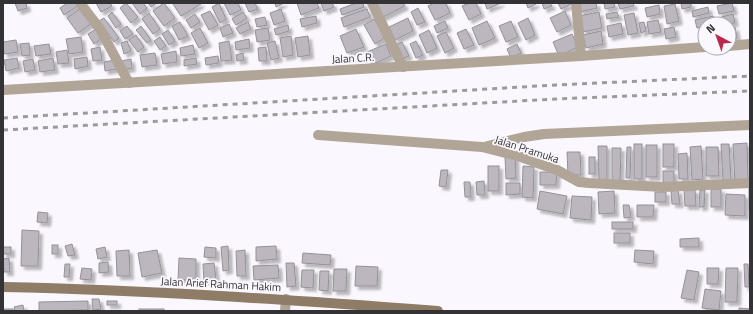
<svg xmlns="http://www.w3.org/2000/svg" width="753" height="314" font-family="'Titillium Web',sans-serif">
	<defs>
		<filter id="shadow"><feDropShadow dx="3.5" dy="3.5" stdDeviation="1" flood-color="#0004"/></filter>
	</defs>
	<rect width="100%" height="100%" fill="#faf8fe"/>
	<g fill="#bcb6bf" stroke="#959099" filter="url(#shadow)">
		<polygon points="15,3 26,3 27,8 18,11"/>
		<polygon points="67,3 78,3 79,5 64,15 60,8"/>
		<polygon points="96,3 110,3 112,6 101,12"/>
		<polygon points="126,3 138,17 131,23 120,8"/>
		<polygon points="132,3 143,3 147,8 140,14"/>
		<polygon points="148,3 157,3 151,7"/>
		<polygon points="164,3 175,18 164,26 153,11"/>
		<polygon points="174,3 200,3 201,4 181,16 173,4"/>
		<polygon points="219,3 226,19 220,23 212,7"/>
		<polygon points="224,3 238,3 241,10 230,15"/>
		<polygon points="245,3 255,3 258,9 249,12"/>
		<polygon points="275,3 284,3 276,7"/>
		<polygon points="297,3 317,3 319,8 301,15"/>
		<polygon points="321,3 332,3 334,7 324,11"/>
		<polygon points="356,3 363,3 364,7 342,15 340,9"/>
		<polygon points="374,3 403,3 405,6 381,18"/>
		<polygon points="434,3 446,3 450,13 435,20 428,6"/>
		<polygon points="469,3 476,3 481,14 469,20 462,6"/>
		<polygon points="485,3 501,3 487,9"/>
		<polygon points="526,3 536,3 536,4 528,8"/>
		<polygon points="542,3 550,3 552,6 544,9"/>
		<polygon points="558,3 574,3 561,9"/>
		<polygon points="578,3 596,3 597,8 580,12"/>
		<polygon points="604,3 614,3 615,7 605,9"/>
		<polygon points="618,3 633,3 634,6 620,9"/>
		<polygon points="681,3 691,3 691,7 682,9"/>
		<polygon points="732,3 734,11 719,14 717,6"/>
		<polygon points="675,4 679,21 667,24 664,6"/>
		<polygon points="659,5 660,14 647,17 645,8"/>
		<polygon points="708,7 709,13 693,17 692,11"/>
		<polygon points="81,8 92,23 78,33 67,18"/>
		<polygon points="418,8 425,22 417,25 411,12"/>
		<polygon points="281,9 285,21 274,25 270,13"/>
		<polygon points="367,9 370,17 344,27 341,18"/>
		<polygon points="210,11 218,25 209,30 201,15"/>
		<polygon points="565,11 571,25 557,32 550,18"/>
		<polygon points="112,12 121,24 116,28 108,16"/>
		<polygon points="243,12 247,18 236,25 232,19"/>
		<polygon points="599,12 602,28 583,32 579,16"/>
		<polygon points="617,12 619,17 607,19 606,14"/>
		<polygon points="149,13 160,29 153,34 142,19"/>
		<polygon points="634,13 638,33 628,35 624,15"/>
		<polygon points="195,14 200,22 191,28 186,20"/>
		<polygon points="733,14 735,23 719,24 718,18"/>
		<polygon points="316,16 317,23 302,27 300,19"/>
		<polygon points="713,16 715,24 705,24 705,27 697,28 695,20"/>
		<polygon points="265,17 267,25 257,27 255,19"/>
		<polygon points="104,18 119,38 114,42 99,21"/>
		<polygon points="408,18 413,31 395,40 389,27"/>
		<polygon points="528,18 535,35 526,40 518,23"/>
		<polygon points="374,19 386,37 375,44 364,25"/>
		<polygon points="658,20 661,32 649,34 647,22"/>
		<polygon points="445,21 448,28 437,33 434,26"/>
		<polygon points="487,21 495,38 479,45 472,28"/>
		<polygon points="511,21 518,37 506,42 499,26"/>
		<polygon points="180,22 188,36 179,40 172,26"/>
		<polygon points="248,22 251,29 240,34 236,28"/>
		<polygon points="644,22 646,31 641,33 639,23"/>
		<polygon points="621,23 623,34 609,37 607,26"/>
		<polygon points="229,24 233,33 223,37 220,28"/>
		<polygon points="288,25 289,31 276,35 274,29"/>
		<polygon points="127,26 133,34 125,39 120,31"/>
		<polygon points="141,26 151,40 147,43 136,30"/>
		<polygon points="674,27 676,37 666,39 664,29"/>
		<polygon points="735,27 737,38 729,40 729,28"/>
		<polygon points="200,28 208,43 199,48 191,33"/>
		<polygon points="268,28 270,40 257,42 255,30"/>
		<polygon points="96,29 102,38 94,44 88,34"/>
		<polygon points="356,29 364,47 347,53 340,36"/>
		<polygon points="466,29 474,45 464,49 457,33"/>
		<polygon points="168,30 175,41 169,45 162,34"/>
		<polygon points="429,30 437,48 427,53 419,35"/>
		<polygon points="601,31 603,44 586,48 583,35"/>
		<polygon points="446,32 454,48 445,53 437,36"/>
		<polygon points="572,34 578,47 559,56 553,42"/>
		<polygon points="136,35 144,47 138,52 129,40"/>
		<polygon points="291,36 293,55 283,57 280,38"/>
		<polygon points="308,36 310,55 298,57 295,38"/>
		<polygon points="81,37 83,52 69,54 66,39"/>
		<polygon points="160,37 166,46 160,50 154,41"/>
		<polygon points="249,39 250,48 236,50 235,42"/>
		<polygon points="16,40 18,52 4,54 3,42"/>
		<polygon points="127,41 131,51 124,54 121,43"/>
		<polygon points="229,41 232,60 221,61 219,43"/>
		<polygon points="275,41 279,58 271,60 267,43"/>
		<polygon points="416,41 423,55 416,58 410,44"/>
		<polygon points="402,42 409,56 402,59 395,45"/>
		<polygon points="29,43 30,55 22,56 20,44"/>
		<polygon points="49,44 51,54 36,56 34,46"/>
		<polygon points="386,44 391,56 372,65 367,52"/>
		<polygon points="517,44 521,53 511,58 507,49"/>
		<polygon points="193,45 195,54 181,56 180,48"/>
		<polygon points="100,47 102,60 93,61 91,49"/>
		<polygon points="266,47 267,61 259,61 258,48"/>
		<polygon points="67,50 69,63 58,64 56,52"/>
		<polygon points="176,51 177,62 163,64 161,54"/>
		<polygon points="155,53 157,65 142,67 140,55"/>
		<polygon points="243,53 244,60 237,61 236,55"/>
		<polygon points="218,56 219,63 206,65 205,58"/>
		<polygon points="87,57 88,66 75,69 74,59"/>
		<polygon points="17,58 19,68 6,71 4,60"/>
		<polygon points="53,58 55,70 40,72 38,61"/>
		<polygon points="196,58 197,64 184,66 184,60"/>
		<polygon points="33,59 35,70 25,72 23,61"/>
		<polygon points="131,59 132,68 122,70 121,61"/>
		<polygon points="115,60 117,69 105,71 104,62"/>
		<polygon points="747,143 748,182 735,183 733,144"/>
		<rect x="634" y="144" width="8" height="35"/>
		<rect x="663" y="144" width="11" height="23"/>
		<polygon points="721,144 729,144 731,180 723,180"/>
		<rect x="646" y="145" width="11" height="32"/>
		<polygon points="598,146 607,146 607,180 599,180"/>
		<polygon points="701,146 703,179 692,180 690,147"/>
		<polygon points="627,147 631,147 630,178 626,178"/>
		<polygon points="706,147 718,147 719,176 706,176"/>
		<polygon points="612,148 621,148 620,181 612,182"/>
		<polygon points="567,152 580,152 581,175 568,175"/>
		<polygon points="687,153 688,179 679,179 678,154"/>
		<rect x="539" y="155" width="15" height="9"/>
		<polygon points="515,156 516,178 506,179 505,157"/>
		<rect x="589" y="157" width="6" height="17"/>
		<rect x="488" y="166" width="11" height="25"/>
		<polygon points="523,166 534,167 533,198 522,197"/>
		<polygon points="441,170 448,170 446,187 439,186"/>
		<rect x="663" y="171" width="11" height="15"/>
		<polygon points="540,172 557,172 556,185 540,185"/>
		<polygon points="484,181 485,195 477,195 476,182"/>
		<polygon points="464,182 470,182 471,197 465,197"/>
		<polygon points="506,183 520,183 520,194 506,195"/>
		<rect x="749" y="188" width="1" height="22"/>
		<rect x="711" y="189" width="10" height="18"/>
		<polygon points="678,190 680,204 672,204 671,191"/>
		<polygon points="684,190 695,190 696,206 685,206"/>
		<polygon points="700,190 705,190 704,207 699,207"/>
		<polygon points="540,191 567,196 563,214 537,209"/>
		<polygon points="614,191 615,213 599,214 598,192"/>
		<rect x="655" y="192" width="11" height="10"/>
		<polygon points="726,194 745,195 745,216 725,215"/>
		<polygon points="572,196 592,197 591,220 570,218"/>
		<polygon points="623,205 629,205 631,217 624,218"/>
		<polygon points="637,205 654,205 653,217 637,217"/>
		<polygon points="38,212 48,213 47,223 37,222"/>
		<rect x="612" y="222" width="21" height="7"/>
		<polygon points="22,230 39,231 38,266 21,266"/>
		<rect x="614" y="233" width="16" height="10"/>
		<polygon points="699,238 699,247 680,247 680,239"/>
		<polygon points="72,244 75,255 68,256 65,246"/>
		<rect x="52" y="245" width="6" height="9"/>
		<polygon points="228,246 229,270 223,271 221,247"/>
		<polygon points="276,246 277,259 256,261 256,247"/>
		<rect x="3" y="247" width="8" height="7"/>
		<polygon points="105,247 107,257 98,259 96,249"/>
		<polygon points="205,247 216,248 216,258 204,257"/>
		<polygon points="129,250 130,276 117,276 116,251"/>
		<polygon points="157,250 162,273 142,277 138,253"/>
		<polygon points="245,250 246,276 237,276 236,251"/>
		<polygon points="635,250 654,251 653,264 634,262"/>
		<polygon points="303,253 331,255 330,265 302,263"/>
		<polygon points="9,258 10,272 4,272 3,259"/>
		<polygon points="179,258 196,259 196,280 178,280"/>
		<polygon points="108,262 109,272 99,273 99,263"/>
		<polygon points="214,263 216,280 204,281 203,264"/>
		<polygon points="286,263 294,263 296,286 287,287"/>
		<polygon points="65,264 70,264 69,277 64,277"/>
		<polygon points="744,264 748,264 749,287 745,287"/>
		<polygon points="278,265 279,278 254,280 253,266"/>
		<polygon points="356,266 378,267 377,286 355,286"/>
		<polygon points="82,268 92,269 91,280 80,279"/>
		<polygon points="707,268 719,268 718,284 707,284"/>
		<polygon points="726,268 738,268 737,302 725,302"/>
		<polygon points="334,269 347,269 346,291 333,291"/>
		<polygon points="302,270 314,270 313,288 301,287"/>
		<polygon points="687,270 699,272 694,300 681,298"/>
		<polygon points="320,271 329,271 328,291 319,290"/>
		<polygon points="705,289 721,291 719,310 702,308"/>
		<polygon points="92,299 99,299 101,309 93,310"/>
		<polygon points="88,301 88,310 39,311 39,302"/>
		<rect x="107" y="301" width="10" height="4"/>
		<polygon points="23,305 24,311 15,311 14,307"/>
		<polygon points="739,308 750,309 750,311 739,311"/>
		<rect x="3" y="309" width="10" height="2"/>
		<rect x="139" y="309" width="25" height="2"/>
	</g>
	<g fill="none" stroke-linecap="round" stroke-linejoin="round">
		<g stroke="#b1a597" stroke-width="10">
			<polyline points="80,3 100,29 129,83"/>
			<polyline points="372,3 403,67"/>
			<polyline points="576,3 581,56"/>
			<polyline points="318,135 482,147 518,156 557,170 579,182 589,183 663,187 750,183"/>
			<polyline points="484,147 524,137 544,134 750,125"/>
			<polyline points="285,311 286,299"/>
		</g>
		<g stroke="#b1a597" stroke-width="10">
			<polyline points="729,46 750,44"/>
			<polyline points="3,90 581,56 705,47"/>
		</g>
		<path stroke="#8e7c67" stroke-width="10" d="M3,287C148,290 293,300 438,311"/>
		<g stroke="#9b9a9e" stroke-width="3" stroke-dasharray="5 5" stroke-linecap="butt">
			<polyline points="3,118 555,85 750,76"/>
			<polyline points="3,130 555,99 750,91"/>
		</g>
	</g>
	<g text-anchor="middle" stroke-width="3.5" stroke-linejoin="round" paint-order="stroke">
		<g font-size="11" fill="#333235" stroke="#faf8fe">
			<text transform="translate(353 58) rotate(-3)" y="4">Jalan C.R.</text>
			<text transform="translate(527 149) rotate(18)" y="4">Jalan Pramuka</text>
			<text transform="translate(221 284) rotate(3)" y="4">Jalan Arief Rahman Hakim</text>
		</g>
	</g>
	<rect width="753" height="314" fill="none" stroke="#333235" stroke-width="8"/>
	<g transform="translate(717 36) rotate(319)"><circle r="19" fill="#faf8fe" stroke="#aaa9ae"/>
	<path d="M0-3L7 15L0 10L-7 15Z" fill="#ba294c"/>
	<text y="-6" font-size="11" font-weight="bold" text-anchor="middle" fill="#333235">N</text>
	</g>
</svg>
